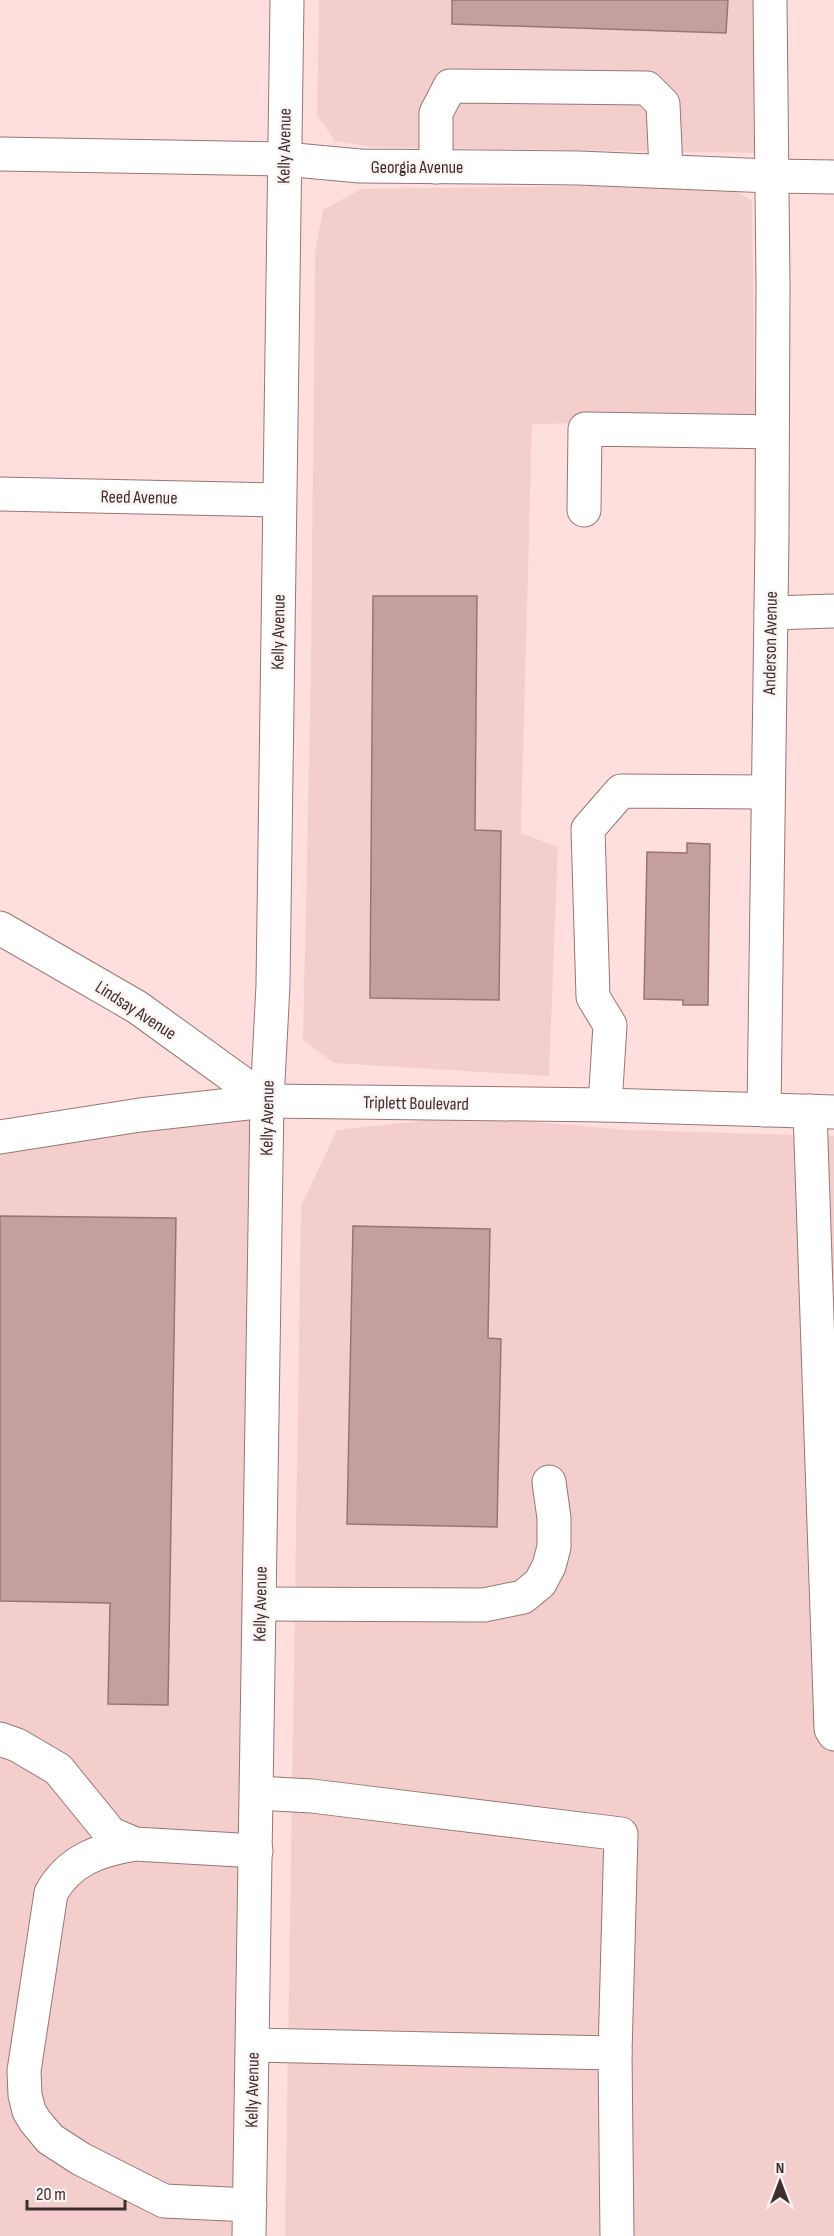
<svg xmlns="http://www.w3.org/2000/svg" width="834" height="2236" font-family="'Sofia Sans Condensed',sans-serif">
	<rect width="100%" height="100%" fill="#fedfdd"/>
	<g fill="#f4cecc">
		<polygon points="319,0 755,0 757,153 373,147 335,141 317,115"/>
		<polygon points="668,185 730,187 752,201 755,420 532,424 521,833 558,847 549,1076 334,1063 303,1040 311,665 315,252 323,210 361,189"/>
		<polygon points="267,1101 249,2236 0,2236 0,1137"/>
		<polygon points="467,1116 628,1130 834,1136 834,2236 285,2236 301,1206 337,1130"/>
	</g>
	<g fill="#c49f9d" stroke="#987573" stroke-width="1.5">
		<polygon points="452,0 728,0 726,33 452,24"/>
		<polygon points="373,596 477,596 475,830 501,831 499,1000 370,998"/>
		<polygon points="687,843 710,844 708,1005 683,1005 683,1000 644,999 647,852 687,853"/>
		<polygon points="0,1216 176,1218 168,1705 108,1704 110,1603 0,1601"/>
		<polygon points="353,1226 490,1229 488,1338 501,1339 497,1527 347,1524"/>
	</g>
	<g fill="none" stroke-linecap="round" stroke-linejoin="round">
		<g stroke="#987674" stroke-width="35">
			<g id="minor">
				<polyline points="0,154 284,159 360,166 579,168 771,176 834,177"/>
				<polyline points="436,167 436,113 450,86 647,88 663,104 666,170"/>
				<polyline points="0,494 278,500"/>
				<polyline points="584,510 585,429 772,432"/>
				<polyline points="771,613 834,611"/>
				<polyline points="0,928 137,1007 267,1101"/>
				<polyline points="605,1105 610,1025 593,997 588,829 621,791 768,792"/>
				<polyline points="764,1110 772,536 773,284 770,0"/>
				<polyline points="810,1111 831,1729 834,1734"/>
				<polyline points="260,1604 484,1605 523,1597 540,1583 549,1566 554,1547 554,1518 549,1482"/>
				<polyline points="0,1739 17,1745 58,1769 111,1834 135,1844 256,1851"/>
				<polyline points="257,1793 312,1796 621,1834 615,2053"/>
				<path d="M135,1844C100,1850 70,1859 51,1893L24,2071L25,2095L29,2111L35,2121L50,2139L81,2159L164,2201L250,2205"/>
				<polyline points="253,2045 615,2053 617,2236"/>
			</g>
		</g>
		<g stroke="#987674" stroke-width="35">
			<g id="major">
				<polyline points="0,1137 140,1115 267,1101 605,1105 834,1112"/>
				<polyline points="249,2236 267,1101 273,985 287,0"/>
			</g>
		</g>
		<use href="#minor" stroke="#fff" stroke-width="33"/>
		<use href="#major" stroke="#fff" stroke-width="33"/>
	</g>
	<g text-anchor="middle" stroke-width="4.5" stroke-linejoin="round" paint-order="stroke">
		<g font-size="18" fill="#3e2f2e" stroke="#fbf2f2">
			<text transform="translate(284 146) rotate(-89)" y="6">Kelly Avenue</text>
			<text x="417" y="173">Georgia Avenue</text>
			<text transform="translate(139 497) rotate(1)" y="6">Reed Avenue</text>
			<text transform="translate(278 632) rotate(-89)" y="6">Kelly Avenue</text>
			<text transform="translate(770 643) rotate(-89)" y="6">Anderson Avenue</text>
			<text transform="translate(136 1010) rotate(33)" y="6">Lindsay Avenue</text>
			<text transform="translate(416 1103) rotate(1)" y="6">Triplett Boulevard</text>
			<text transform="translate(267 1118) rotate(-89)" y="6">Kelly Avenue</text>
			<text transform="translate(260 1604) rotate(-89)" y="6">Kelly Avenue</text>
			<text transform="translate(252 2090) rotate(-89)" y="6">Kelly Avenue</text>
		</g>
	</g>
	<g transform="translate(780 2182)" stroke="#fbf2f2" stroke-width="4.5" paint-order="stroke">
	<path d="M0-4.5L10 22L0 15L-10 22Z" fill="#3e2f2e"/>
	<text y="-9" font-size="16" font-weight="bold" text-anchor="middle" fill="#3e2f2e">N</text>
	</g>
	<path d="M27 2200v9h98v-9" fill="none" stroke="#3e2f2e" stroke-width="3"/>
	<text x="36" y="2200" font-size="18" fill="#3e2f2e" stroke="#fbf2f2" stroke-width="4.5" paint-order="stroke">20 m</text>
</svg>
